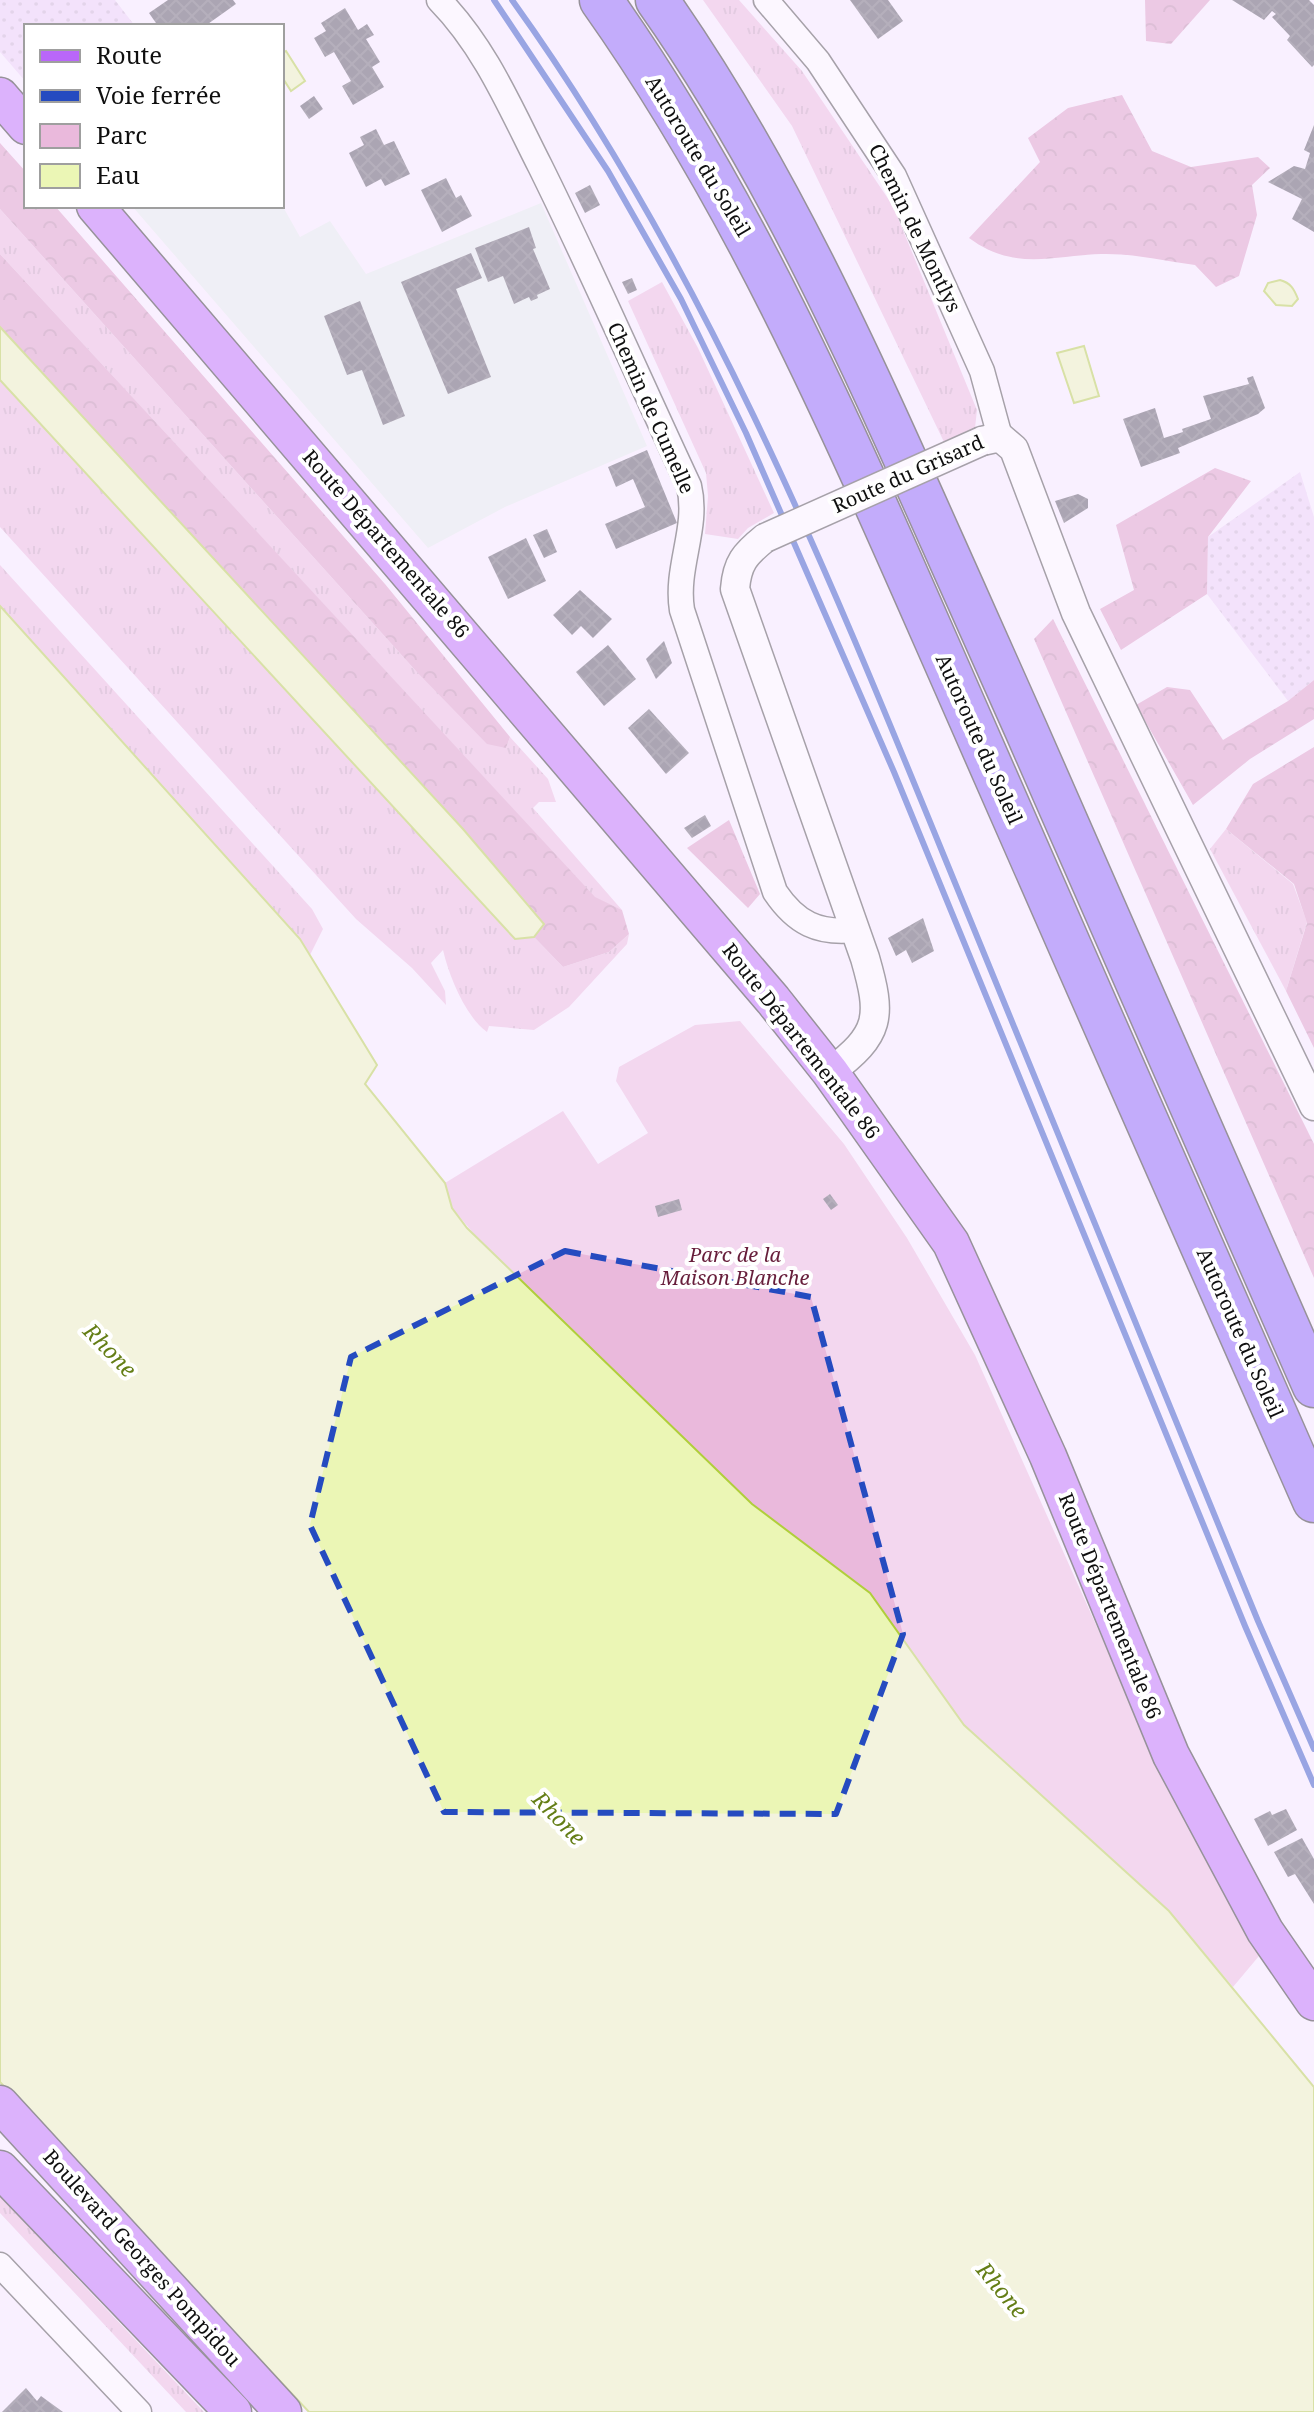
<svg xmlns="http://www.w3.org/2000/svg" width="1314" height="2412" font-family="'Noto Serif',serif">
	<defs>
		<pattern id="farmland-dots" width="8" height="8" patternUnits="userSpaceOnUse" patternTransform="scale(2)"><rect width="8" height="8" fill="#ebd0f5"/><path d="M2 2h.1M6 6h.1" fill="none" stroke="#c8b1d1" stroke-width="1.8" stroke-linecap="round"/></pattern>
		<pattern id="grass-tufts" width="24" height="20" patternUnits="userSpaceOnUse" patternTransform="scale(2)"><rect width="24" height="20" fill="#eab9dc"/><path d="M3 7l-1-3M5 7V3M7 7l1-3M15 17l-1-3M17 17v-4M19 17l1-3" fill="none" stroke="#c89ebc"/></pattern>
		<pattern id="forest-crowns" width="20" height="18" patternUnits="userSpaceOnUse" patternTransform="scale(2)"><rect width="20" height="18" fill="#db99c3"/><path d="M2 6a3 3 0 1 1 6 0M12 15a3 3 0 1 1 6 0" fill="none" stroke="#bb83a6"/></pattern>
		<pattern id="building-cross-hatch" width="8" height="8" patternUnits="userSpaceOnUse" patternTransform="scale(2)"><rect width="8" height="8" fill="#4d4b57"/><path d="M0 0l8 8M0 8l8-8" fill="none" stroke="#62616a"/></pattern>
	</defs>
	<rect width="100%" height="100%" fill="#f9f0ff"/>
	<polygon fill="#e3edea" points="541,203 647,446 505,507 428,548 132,206 282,205 300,237 330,221 366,274"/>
	<g fill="url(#farmland-dots)">
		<polygon points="0,0 115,0 135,26 26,26 26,82 0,52"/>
		<polygon points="1300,472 1314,517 1314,680 1288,701 1207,594 1208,537"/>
	</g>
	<g fill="url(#grass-tufts)">
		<polygon points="703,0 739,0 802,71 893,206 977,410 975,428 944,442 792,126"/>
		<polygon points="0,209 415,670 506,748 510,737 548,779 556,802 539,802 533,808 622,910 595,898 0,254"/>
		<polygon points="662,282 698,348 774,513 748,528 738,539 705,534 708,496 706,473 628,301"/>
		<path d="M0,380L515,939L534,937L563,967L609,952L629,934L627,944L569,1007L534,1030L489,1026L487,1032C465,1016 449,976 443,950L431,963L445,991L446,1005L412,968L356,919L0,527Z"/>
		<polygon points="0,565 312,909 323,929 310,955 300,939 0,606"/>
		<polygon points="1226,829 1293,884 1307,922 1286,991 1210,849"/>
		<polygon points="0,2181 30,2215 54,2254 204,2412 186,2412 0,2213"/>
	</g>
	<g fill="url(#forest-crowns)">
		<polygon points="1145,0 1210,0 1171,44 1146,41"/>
		<path d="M1122,95L1152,151L1191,167L1258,157L1270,168L1252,185L1257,215L1239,276L1216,287L1195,265C1165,261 1131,253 1101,254C1050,256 1014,271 969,238L1040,162L1028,138L1068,108Z"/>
		<polygon points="0,143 26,172 26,206 55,206 385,584 510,737 506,748 487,744 415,670 0,209"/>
		<polygon points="0,254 595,897 622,910 629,934 609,952 563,967 534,937 544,924 463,829 0,327"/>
		<polygon points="1215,468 1251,481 1208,537 1207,594 1121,650 1100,609 1134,590 1116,525"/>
		<polygon points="1053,619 1314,1144 1314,1278 1034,639"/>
		<polygon points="1314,680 1314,719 1250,759 1193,805 1136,705 1167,687 1190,690 1223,740 1288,701"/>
		<polygon points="1314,747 1314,1048 1286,991 1307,923 1294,884 1226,829 1253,784"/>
		<polygon points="729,820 760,894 748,908 687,848"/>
	</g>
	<polygon fill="#eab9dc" points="740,1021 844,1144 907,1238 975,1355 1171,1792 1259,1956 1233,1987 1169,1911 964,1725 870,1593 752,1504 486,1248 452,1208 445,1183 563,1111 598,1164 648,1133 616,1081 619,1067 695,1025"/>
	<g fill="#ebf6b5" stroke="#b0ce3b" stroke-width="2">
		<polygon points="286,51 305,81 291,91 282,77 282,53"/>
		<path d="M1280,280C1291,283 1294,289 1298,299L1292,306L1276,305L1264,291L1268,283Z"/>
		<polygon points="0,327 463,829 544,924 534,937 515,939 0,380"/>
		<polygon points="1084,346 1099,396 1074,403 1057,353"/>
		<polygon points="0,606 300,939 377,1065 365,1084 445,1183 452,1208 467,1228 752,1504 870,1593 964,1725 1169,1911 1314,2087 1314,2412 309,2412 0,2082"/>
	</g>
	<g fill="url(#building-cross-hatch)">
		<polygon points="168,0 233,0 236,4 205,26 158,26 149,13"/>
		<polygon points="850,0 888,0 903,21 878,39"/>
		<polygon points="1232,0 1309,0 1314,5 1314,65 1312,67 1287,40 1290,36 1272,17 1276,14 1272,11 1264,20"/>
		<polygon points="345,8 358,30 367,24 374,35 366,39 380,62 372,67 384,87 353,105 342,86 351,81 334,52 325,57 314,38 326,31 321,23"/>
		<polygon points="314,96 323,109 309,119 300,106"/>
		<polygon points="1314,125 1314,232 1292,219 1302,199 1268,182 1294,166 1305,169 1310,153 1304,150"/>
		<polygon points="376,129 384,145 394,141 410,174 385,186 381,179 366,187 349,153 364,145 360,137"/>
		<polygon points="446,178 456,198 461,195 472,216 442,232 421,190"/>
		<polygon points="590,185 600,205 585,213 575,193"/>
		<polygon points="529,227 536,248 533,249 550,289 537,295 538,298 531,301 529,297 514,304 503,276 488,282 475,248"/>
		<polygon points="471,253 482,278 456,289 491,377 448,394 401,282"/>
		<polygon points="632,278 637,290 628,294 622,282"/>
		<polygon points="360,301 405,416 383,425 362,370 347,375 324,316"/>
		<polygon points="1253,376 1265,408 1258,414 1178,448 1180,453 1141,467 1123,419 1155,408 1164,438 1183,432 1182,429 1211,419 1203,396 1249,384 1247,378"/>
		<polygon points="647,450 677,523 616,549 605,524 645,507 633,479 616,487 608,467"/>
		<polygon points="1078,494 1088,499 1088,508 1064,523 1055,501"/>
		<polygon points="547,529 557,552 544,558 533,535"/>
		<polygon points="526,538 546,581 508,599 488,557"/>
		<polygon points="580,590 612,619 593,638 581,626 572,635 553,615"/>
		<polygon points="664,641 672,663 656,679 646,659"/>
		<polygon points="608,645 636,679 604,706 576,672"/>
		<polygon points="649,709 689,753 666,774 628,728"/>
		<polygon points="705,815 711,826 692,838 684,828"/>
		<polygon points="923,918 934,951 912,963 906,950 896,956 888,938"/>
		<polygon points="830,1194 838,1205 831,1210 823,1199"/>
		<polygon points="679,1199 682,1210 658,1217 655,1206"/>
		<polygon points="1286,1809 1297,1830 1268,1846 1254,1819 1270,1811 1272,1815"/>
		<polygon points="1302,1838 1314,1859 1314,1904 1295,1874 1288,1877 1274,1852"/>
		<polygon points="26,2388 37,2401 41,2396 63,2412 2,2412"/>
	</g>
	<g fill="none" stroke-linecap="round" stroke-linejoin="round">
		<g stroke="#424242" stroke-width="27">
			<g id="minor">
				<path d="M439,0C485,47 510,107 540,166C592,271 639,379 689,486C699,528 675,567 682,610L775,892C796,923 818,934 855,930"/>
				<polyline points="766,0 818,61 894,176 982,371 1000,437"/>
				<polyline points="0,2265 139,2412"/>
			</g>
		</g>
		<g stroke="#424242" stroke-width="31">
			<g id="tertiary">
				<polyline points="982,441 1000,437 1014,449 1076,613 1314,1106"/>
				<path d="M765,538C745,554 737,563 735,589L865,958C882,1017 881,1034 830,1072"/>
			</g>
		</g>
		<g stroke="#202020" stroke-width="39">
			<g id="primary">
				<polyline points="0,96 26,126"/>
				<polyline points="95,206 773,1000 830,1072 951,1243 1048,1456 1171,1755 1265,1931 1314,2002"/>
				<polyline points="0,2104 283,2412"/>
				<polyline points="0,2169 233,2412"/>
			</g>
		</g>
		<g stroke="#202020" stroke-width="45">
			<g id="motorway">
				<path d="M601,0C750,210 851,448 954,682C1074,955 1193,1228 1314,1501"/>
				<path d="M657,0C786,183 875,392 966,595C1084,858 1198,1123 1314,1386"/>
			</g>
		</g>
		<use href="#minor" stroke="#fff" stroke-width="24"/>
		<use href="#tertiary" stroke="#fff" stroke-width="28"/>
		<use href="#primary" stroke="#b967f9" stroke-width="36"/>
		<use href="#motorway" stroke="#8259f5" stroke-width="42"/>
		<g stroke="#254bc0" stroke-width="6">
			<polyline points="494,0 608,171 681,299 746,433 894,772 1245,1626 1314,1785"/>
			<path d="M512,0C700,261 823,560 944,856C1049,1111 1154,1366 1258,1621L1314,1749"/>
		</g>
		<g stroke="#424242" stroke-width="31" stroke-linecap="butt">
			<polyline id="tertiary-bridge" points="765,538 982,441"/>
		</g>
		<use href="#tertiary-bridge" stroke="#fff" stroke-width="28"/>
	</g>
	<path d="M0 0H1314V2412H0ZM565,1251L811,1297L903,1634L836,1814L444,1812L310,1525L351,1357Z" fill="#f9f0ff" fill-opacity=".55" fill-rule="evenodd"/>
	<path fill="none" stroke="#254bc0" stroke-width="6" stroke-dasharray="16 10" stroke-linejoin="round" d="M565,1251L811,1297L903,1634L836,1814L444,1812L310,1525L351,1357Z"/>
	<g text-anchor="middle" stroke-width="8" stroke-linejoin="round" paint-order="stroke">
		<g font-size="20" fill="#0f0f0f" stroke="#fff">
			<text transform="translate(698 156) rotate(59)" y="7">Autoroute du Soleil</text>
			<text transform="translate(915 228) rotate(64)" y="7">Chemin de Montlys</text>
			<text transform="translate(651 408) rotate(66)" y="7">Chemin de Cumelle</text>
			<text transform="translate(908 474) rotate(-24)" y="7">Route du Grisard</text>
			<text transform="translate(386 544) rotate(49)" y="7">Route Départementale 86</text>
			<text transform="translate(979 739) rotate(66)" y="7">Autoroute du Soleil</text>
			<text transform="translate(801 1041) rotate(52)" y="7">Route Départementale 86</text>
			<text transform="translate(1240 1333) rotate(66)" y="7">Autoroute du Soleil</text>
			<text transform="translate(1110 1606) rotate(68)" y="7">Route Départementale 86</text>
			<text transform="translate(142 2258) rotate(48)" y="7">Boulevard Georges Pompidou</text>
		</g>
		<g font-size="20" font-style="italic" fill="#671e3b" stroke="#fff">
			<text x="735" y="1262">Parc de la<tspan x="735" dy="23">Maison Blanche</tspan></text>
		</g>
		<g font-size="22" font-style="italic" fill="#647e16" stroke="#fff">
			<text transform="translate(110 1350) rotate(46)" y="8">Rhone</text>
			<text transform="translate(559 1818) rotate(46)" y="8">Rhone</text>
			<text transform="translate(1002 2290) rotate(50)" y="8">Rhone</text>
		</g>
	</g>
	<rect x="24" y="24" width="260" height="184" fill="#ffffff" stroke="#9f9f9f" stroke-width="2"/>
	<rect x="40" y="50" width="40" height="12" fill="#b967f9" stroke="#9f9f9f" stroke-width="2"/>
	<text x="96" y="64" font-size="24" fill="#0f0f0f">Route</text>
	<rect x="40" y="90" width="40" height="12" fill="#254bc0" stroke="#9f9f9f" stroke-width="2"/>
	<text x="96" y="104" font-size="24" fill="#0f0f0f">Voie ferrée</text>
	<rect x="40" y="124" width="40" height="24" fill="#eab9dc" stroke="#9f9f9f" stroke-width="2"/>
	<text x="96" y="144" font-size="24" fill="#0f0f0f">Parc</text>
	<rect x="40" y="164" width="40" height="24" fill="#ebf6b5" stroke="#9f9f9f" stroke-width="2"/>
	<text x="96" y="184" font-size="24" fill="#0f0f0f">Eau</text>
</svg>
